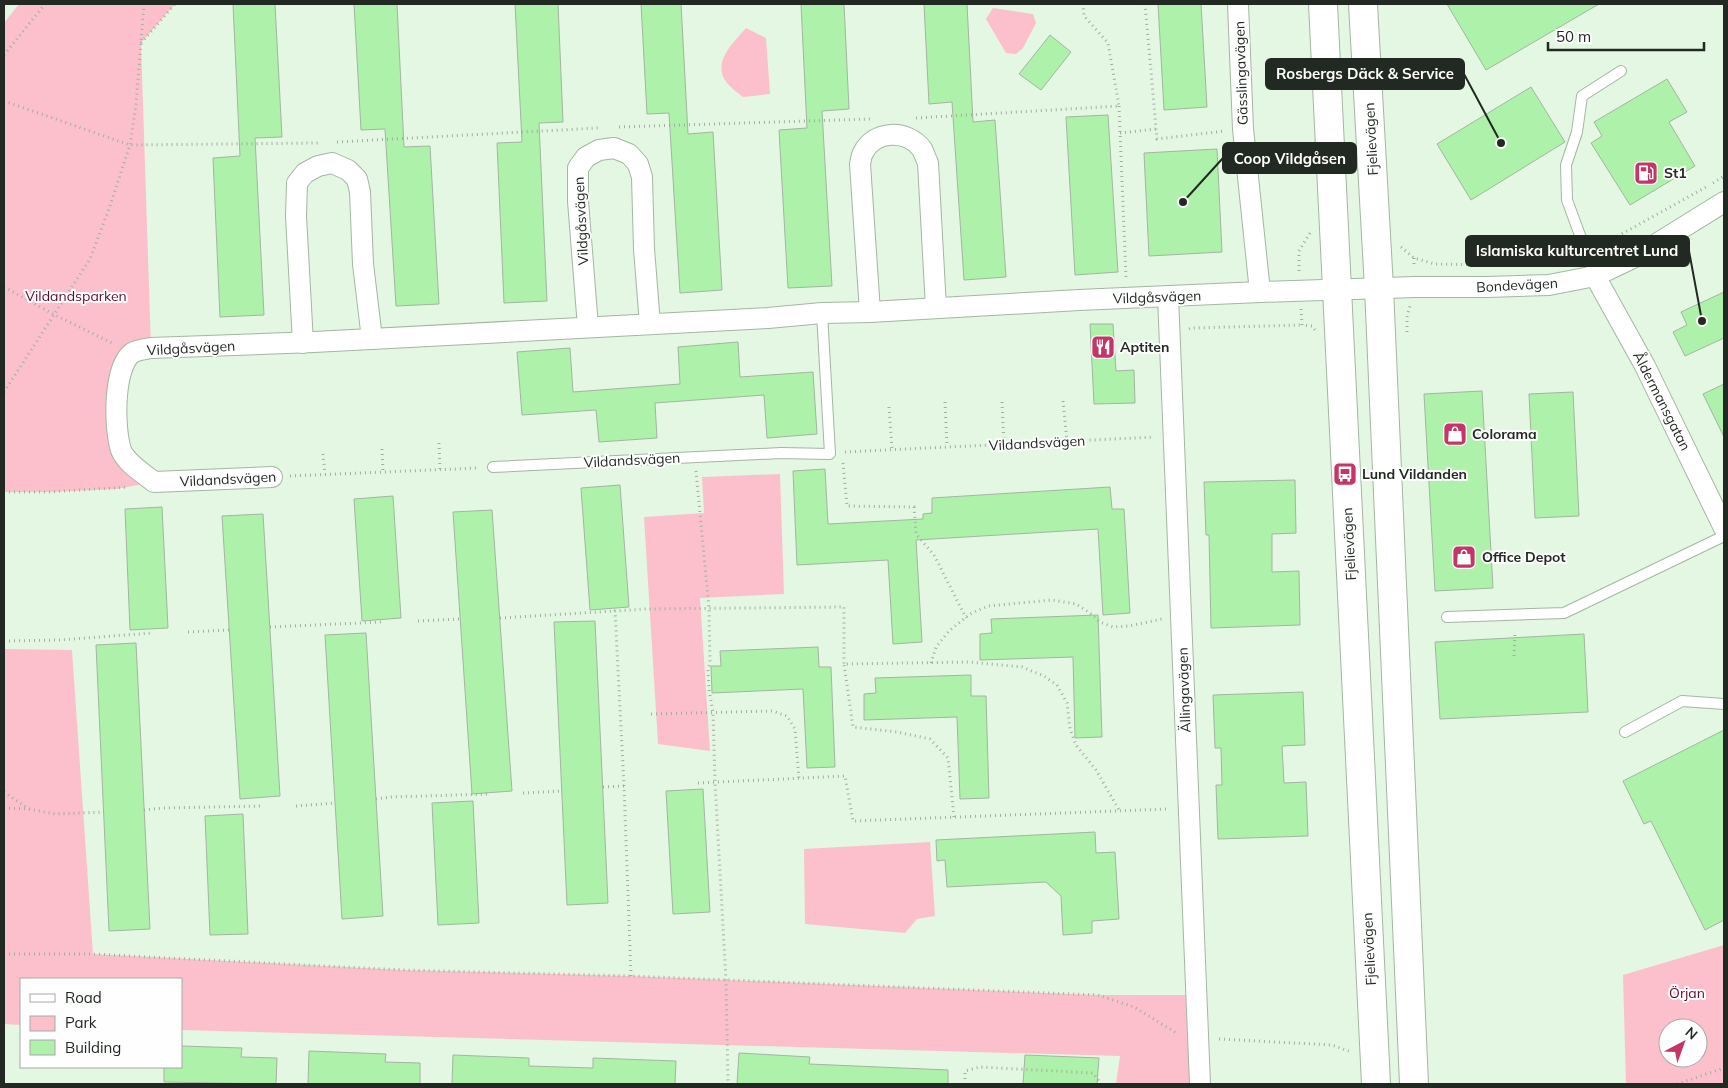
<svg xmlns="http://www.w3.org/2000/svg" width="1728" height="1088" font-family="Mulish,sans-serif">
	<rect width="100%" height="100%" fill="#e4f7e3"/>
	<g fill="#fcc0cd" fill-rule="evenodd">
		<polygon points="19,4 175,4 141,43 151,348 133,353 118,433 154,482 117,489 49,492 4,492 4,23"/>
		<polygon points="993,8 1033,14 1036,23 1023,48 1016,54 1006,53 986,19"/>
		<path d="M746,28L766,38L770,94L743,97C738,93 731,88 727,83C711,63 733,43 746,28Z"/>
		<polygon points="780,474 784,594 700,598 710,751 658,744 644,517 704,513 702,477"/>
		<polygon points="4,649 72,650 93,954 403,970 631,976 1098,995 1197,995 1200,1084 1116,1084 1120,1056 181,1030 181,979 21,979 21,1025 4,1024"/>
		<polygon points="930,842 935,916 917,919 905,933 805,924 804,849"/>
		<path d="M1724,945V1084H1626L1623,975ZM1668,1028H1698V1058H1668Z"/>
	</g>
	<g fill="#aef1ab" stroke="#a3b5a1">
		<polygon points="233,4 275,4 282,137 255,138 264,315 220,317 213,158 240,156"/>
		<polygon points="354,4 397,4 404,147 430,146 439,304 396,306 385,129 361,130"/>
		<polygon points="515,4 558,4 563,122 539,123 547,301 504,303 497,143 522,142"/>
		<polygon points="641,4 681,4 688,134 713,132 722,290 680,293 669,113 647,114"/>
		<polygon points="801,4 844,4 849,109 822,111 832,286 788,288 779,130 807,128"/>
		<polygon points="924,4 967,4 973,122 995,120 1006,277 964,280 952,102 929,104"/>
		<polygon points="1158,4 1201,4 1207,107 1164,110"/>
		<polygon points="1447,4 1599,4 1486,70"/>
		<polygon points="1050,35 1071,52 1041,90 1019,74"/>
		<polygon points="1667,79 1687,112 1669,122 1695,166 1630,205 1591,143 1602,136 1594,122"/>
		<polygon points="1531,87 1565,142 1471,200 1437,144"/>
		<polygon points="1108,115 1118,272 1075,275 1066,117"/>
		<polygon points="1217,149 1222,252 1149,256 1144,153"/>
		<polygon points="1724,292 1724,338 1685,356 1673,332 1687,325 1681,312"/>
		<polygon points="1090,324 1113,324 1116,371 1134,370 1135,403 1094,404"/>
		<polygon points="738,342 740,377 813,372 817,434 767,438 764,395 655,403 657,438 599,442 596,410 522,415 517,352 570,348 573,392 680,384 678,347"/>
		<polygon points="1724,384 1724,437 1703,394"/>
		<polygon points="1482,391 1493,588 1435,591 1424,394"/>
		<polygon points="1573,392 1579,516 1535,518 1529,394"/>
		<polygon points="825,469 828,524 923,519 923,514 932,513 932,498 1110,487 1112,509 1124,509 1130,613 1103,615 1098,529 916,540 922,642 893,644 888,560 797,565 793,471"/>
		<polygon points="1295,480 1296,533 1272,534 1272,572 1299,571 1300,625 1211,628 1209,535 1206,535 1204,482"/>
		<polygon points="620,485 629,607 590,610 581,488"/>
		<polygon points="393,496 401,618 362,621 354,499"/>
		<polygon points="162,507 168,628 130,630 125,509"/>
		<polygon points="492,510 512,791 472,794 453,512"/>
		<polygon points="263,514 280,796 240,799 222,516"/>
		<polygon points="1098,615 1102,737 1075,738 1073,657 980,660 980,634 992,633 991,619"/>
		<polygon points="595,621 608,903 567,905 554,622"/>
		<polygon points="366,633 383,916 342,919 325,635"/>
		<polygon points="1584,634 1588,712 1440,719 1435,642"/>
		<polygon points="136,643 150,929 109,931 96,645"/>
		<polygon points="818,647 819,667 831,667 835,767 807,768 803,689 712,693 711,666 721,666 720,651"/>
		<polygon points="971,675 971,696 986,696 989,798 960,799 957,717 864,720 864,694 876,693 875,678"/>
		<polygon points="1303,692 1305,745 1282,746 1284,783 1306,782 1308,836 1218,839 1216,785 1222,785 1221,748 1215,748 1213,695"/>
		<polygon points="1724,730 1724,920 1705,930 1651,821 1644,824 1623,781"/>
		<polygon points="703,789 710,912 673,914 666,791"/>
		<polygon points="473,801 479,923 438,925 432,803"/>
		<polygon points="243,814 248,934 210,935 205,816"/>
		<polygon points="1095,832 1096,853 1115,852 1119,919 1092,921 1092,933 1063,935 1061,896 1046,882 947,887 945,860 937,861 936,840"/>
		<polygon points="181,1046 242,1048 241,1057 277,1058 276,1084 164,1082 164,1067 181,1067"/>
		<polygon points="309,1051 386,1054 385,1062 420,1063 420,1084 308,1084"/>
		<polygon points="739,1053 810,1057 809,1064 948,1070 948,1084 737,1084"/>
		<polygon points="453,1055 529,1058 529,1066 593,1068 593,1058 676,1061 675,1084 452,1084"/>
		<polygon points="1025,1055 1099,1058 1097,1084 1023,1084"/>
	</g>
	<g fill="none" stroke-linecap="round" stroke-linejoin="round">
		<g stroke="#a4b6a3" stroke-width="12">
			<g id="lane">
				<polyline points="1595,276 1567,200 1566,165 1577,132 1582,96 1621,71"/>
				<polyline points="493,467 781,453 830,454 822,313"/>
				<polyline points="1447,617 1564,613 1724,536"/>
				<polyline points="1625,732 1682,701 1724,704"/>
			</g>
		</g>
		<g stroke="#a4b6a3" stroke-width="22">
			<g id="street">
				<polyline points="1238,4 1243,129 1260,292"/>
				<polyline points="1595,276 1645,366 1724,528"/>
				<polyline points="1168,296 1200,1084"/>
				<path d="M870,312L860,164C861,161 861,156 863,153C874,130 907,129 922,149C924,153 926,159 928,163L936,308"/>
				<polyline points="588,327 578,201 578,168 586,157 599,150 614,148 629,154 638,164 642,177 644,249 650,324"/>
				<polyline points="303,343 296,216 297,183 305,173 318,166 332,163 348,170 357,179 360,192 363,264 372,339"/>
				<path d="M272,477L154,482C143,473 126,463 121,450C114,428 113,368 132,353C138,350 145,349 151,348L314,342L768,318L822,313L870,312L1079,300L1260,292L1415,287H1487L1549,285L1595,276L1637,256L1724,202"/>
			</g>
		</g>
		<g stroke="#a4b6a3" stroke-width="30">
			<g id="secondary">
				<polyline points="1323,4 1376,1084"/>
				<polyline points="1363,4 1379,288 1414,1084"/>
			</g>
		</g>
		<g stroke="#a0af9f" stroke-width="3" stroke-dasharray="1 4" stroke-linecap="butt">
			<polyline points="1145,4 1157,139 1225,131"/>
			<polyline points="141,43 175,4"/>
			<polyline points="4,55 45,4"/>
			<polyline points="4,101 130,145 318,143"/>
			<polyline points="1119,106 1126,278"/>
			<polyline points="916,118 1119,106 1108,43 1084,16 1083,4"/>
			<polyline points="619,127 870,119"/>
			<polyline points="1120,133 1156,129"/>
			<polyline points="337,142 598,128"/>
			<polyline points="1713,183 1724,176"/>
			<polyline points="1600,246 1708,186"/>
			<polyline points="1401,247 1414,258 1435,264 1487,265"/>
			<polyline points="1414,258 1414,268"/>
			<polyline points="1299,271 1299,251 1310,233"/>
			<polyline points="4,287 55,315 114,344"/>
			<polyline points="1301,309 1302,325 1312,326 1315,330"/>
			<polyline points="1189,329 1191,328 1302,325"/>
			<polyline points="1407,332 1407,317 1410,306"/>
			<polyline points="4,392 90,259 110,206 130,145 136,105 144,4"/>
			<polyline points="1063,401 1067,441"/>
			<polyline points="945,402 947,447"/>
			<polyline points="1002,402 1004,445"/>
			<polyline points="889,407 892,449"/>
			<polyline points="439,443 440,469"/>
			<polyline points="382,449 383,472"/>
			<polyline points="845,452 1154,437"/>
			<polyline points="323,454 325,474"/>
			<polyline points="843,463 847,506 914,507 916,534 934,555 966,618"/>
			<polyline points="696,471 709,608 710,663 708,670 709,690 713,712 715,782 726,980 728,1084"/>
			<polyline points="290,476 478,468"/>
			<polyline points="4,492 49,492 128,487"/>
			<polyline points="500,618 615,611"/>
			<polyline points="418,621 460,619"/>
			<polyline points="270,627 382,622"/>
			<polyline points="188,632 229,630"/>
			<polyline points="4,641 60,640 152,633"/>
			<polyline points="1514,656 1515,631"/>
			<polyline points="931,663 936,647 949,631 970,614 988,606 1052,600 1076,604 1090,613 1100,622 1113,627 1129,626 1162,619"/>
			<polyline points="651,714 772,711 787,716 795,729 799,779"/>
			<polyline points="698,783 845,776 853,821 1168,809"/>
			<polyline points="603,787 624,786"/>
			<polyline points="4,792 29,809"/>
			<polyline points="523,793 561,791"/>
			<polyline points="376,799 391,797 489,794"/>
			<polyline points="296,806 335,803"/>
			<polyline points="4,808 29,809 55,814 104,812"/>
			<polyline points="144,810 163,808 263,806"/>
			<polyline points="954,817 948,758 930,739 897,732 853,727 844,664 970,662 1022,667 1044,676 1057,685 1067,703 1070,729 1076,745 1096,770 1119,810"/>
			<polyline points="4,954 93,954 403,970 631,976 1098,995 1134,1007 1178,1034"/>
			<polyline points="631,976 624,786 615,611 645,609 844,607 844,664"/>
			<polyline points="1219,1039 1332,1045 1351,1052"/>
			<polyline points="965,1084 965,1071 980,1067 1093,1073 1101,1084"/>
			<polyline points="1677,1084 1724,1068"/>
		</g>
		<use href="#lane" stroke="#fff" stroke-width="10"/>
		<use href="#street" stroke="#fff" stroke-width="20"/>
		<use href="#secondary" stroke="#fff" stroke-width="28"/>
	</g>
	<defs>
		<g id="fuel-square" transform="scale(1.25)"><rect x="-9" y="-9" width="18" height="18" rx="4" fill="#c33666" stroke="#fefefe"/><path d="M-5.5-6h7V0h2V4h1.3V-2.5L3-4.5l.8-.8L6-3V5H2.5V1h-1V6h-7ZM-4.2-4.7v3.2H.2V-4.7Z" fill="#fff"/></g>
		<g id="restaurant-square" transform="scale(1.25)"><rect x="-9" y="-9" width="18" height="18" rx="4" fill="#c33666" stroke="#fefefe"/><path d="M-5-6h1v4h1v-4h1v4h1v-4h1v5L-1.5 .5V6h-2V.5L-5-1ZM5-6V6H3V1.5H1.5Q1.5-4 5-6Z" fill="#fff"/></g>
		<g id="shop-square" transform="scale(1.25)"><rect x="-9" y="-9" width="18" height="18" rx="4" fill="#c33666" stroke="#fefefe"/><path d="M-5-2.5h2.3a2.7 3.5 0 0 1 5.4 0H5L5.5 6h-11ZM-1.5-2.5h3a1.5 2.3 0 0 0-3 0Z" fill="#fff"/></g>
		<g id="bus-square" transform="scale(1.25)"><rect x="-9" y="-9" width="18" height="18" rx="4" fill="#c33666" stroke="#fefefe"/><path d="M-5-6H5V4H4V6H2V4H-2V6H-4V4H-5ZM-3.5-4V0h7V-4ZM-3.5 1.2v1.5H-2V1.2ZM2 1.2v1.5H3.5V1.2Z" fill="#fff"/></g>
	</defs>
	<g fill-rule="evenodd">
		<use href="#fuel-square" x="1646" y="173"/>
		<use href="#restaurant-square" x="1103" y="347"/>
		<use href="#shop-square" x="1455" y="434"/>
		<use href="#bus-square" x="1345" y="474"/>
		<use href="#shop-square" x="1464" y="557"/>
	</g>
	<g text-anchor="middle" stroke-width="4" stroke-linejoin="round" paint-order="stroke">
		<g font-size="14" fill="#222922" stroke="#fefefe">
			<text transform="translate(1241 73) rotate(-92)" y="5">Gässlingavägen</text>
			<text transform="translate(1371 139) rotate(-93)" y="5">Fjelievägen</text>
			<text transform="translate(581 221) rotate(-93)" y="5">Vildgåsvägen</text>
			<text transform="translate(1517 285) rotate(-3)" y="5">Bondevägen</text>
			<text transform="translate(1157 297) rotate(-2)" y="5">Vildgåsvägen</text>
			<text transform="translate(191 348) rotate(-3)" y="5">Vildgåsvägen</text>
			<text transform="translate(1662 401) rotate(63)" y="5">Åldermansgatan</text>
			<text transform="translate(1037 443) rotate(-3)" y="5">Vildandsvägen</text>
			<text transform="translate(632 460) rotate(-3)" y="5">Vildandsvägen</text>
			<text transform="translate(228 479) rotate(-3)" y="5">Vildandsvägen</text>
			<text transform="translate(1349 544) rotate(-93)" y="5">Fjelievägen</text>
			<text transform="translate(1184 690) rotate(-92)" y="5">Ällingavägen</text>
			<text transform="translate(1369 949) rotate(-93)" y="5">Fjelievägen</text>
		</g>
		<g font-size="14" font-weight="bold" fill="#222922" stroke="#fefefe" text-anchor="start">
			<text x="1664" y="178">St1</text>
			<text x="1120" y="352">Aptiten</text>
			<text x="1472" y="439">Colorama</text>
			<text x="1362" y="479">Lund Vildanden</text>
			<text x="1482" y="562">Office Depot</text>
		</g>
		<g font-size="14" fill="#5e0b2b" stroke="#fefefe">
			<text x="76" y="301">Vildandsparken</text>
			<text x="1687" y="998">Örjan</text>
		</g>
	</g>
	<path fill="none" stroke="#222922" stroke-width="2" d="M1501 143L1464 74M1183 202L1223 158M1702 321L1689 251"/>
	<g fill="#222922" stroke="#fefefe" stroke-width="2">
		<circle cx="1501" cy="143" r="5"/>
		<circle cx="1183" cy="202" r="5"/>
		<circle cx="1702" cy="321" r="5"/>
	</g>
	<g fill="#222922" stroke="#222922" stroke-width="2">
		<rect x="1266" y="59" width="198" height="30" rx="5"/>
		<rect x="1223" y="143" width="133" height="30" rx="5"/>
		<rect x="1466" y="236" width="223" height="30" rx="5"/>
	</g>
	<g font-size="15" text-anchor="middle" font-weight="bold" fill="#fff">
		<text x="1365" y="79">Rosbergs Däck &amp; Service</text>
		<text x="1290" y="164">Coop Vildgåsen</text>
		<text x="1577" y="256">Islamiska kulturcentret Lund</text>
	</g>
	<rect width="1728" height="1088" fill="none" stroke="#222922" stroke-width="10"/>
	<rect x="20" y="978" width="162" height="90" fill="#fefefe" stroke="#a6a9a6"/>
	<rect x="30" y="994" width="25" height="8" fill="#ffffff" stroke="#a6a9a6"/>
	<text x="65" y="1003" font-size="15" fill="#222922">Road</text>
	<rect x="30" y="1016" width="25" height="15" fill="#fcc0cd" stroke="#a6a9a6"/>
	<text x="65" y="1028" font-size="15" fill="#222922">Park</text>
	<rect x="30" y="1040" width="25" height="15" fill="#aef1ab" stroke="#a6a9a6"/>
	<text x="65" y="1053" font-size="15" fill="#222922">Building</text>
	<g transform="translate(1683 1043) rotate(41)"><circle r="24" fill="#fefefe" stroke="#a6a9a6"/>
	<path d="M0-4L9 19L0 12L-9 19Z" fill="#c33666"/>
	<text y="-8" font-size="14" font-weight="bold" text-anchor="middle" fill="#222922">N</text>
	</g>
	<path d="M1548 42v8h156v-8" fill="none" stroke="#222922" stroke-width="2.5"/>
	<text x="1556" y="42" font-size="15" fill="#222922" stroke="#fefefe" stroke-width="4" paint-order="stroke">50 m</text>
</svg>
